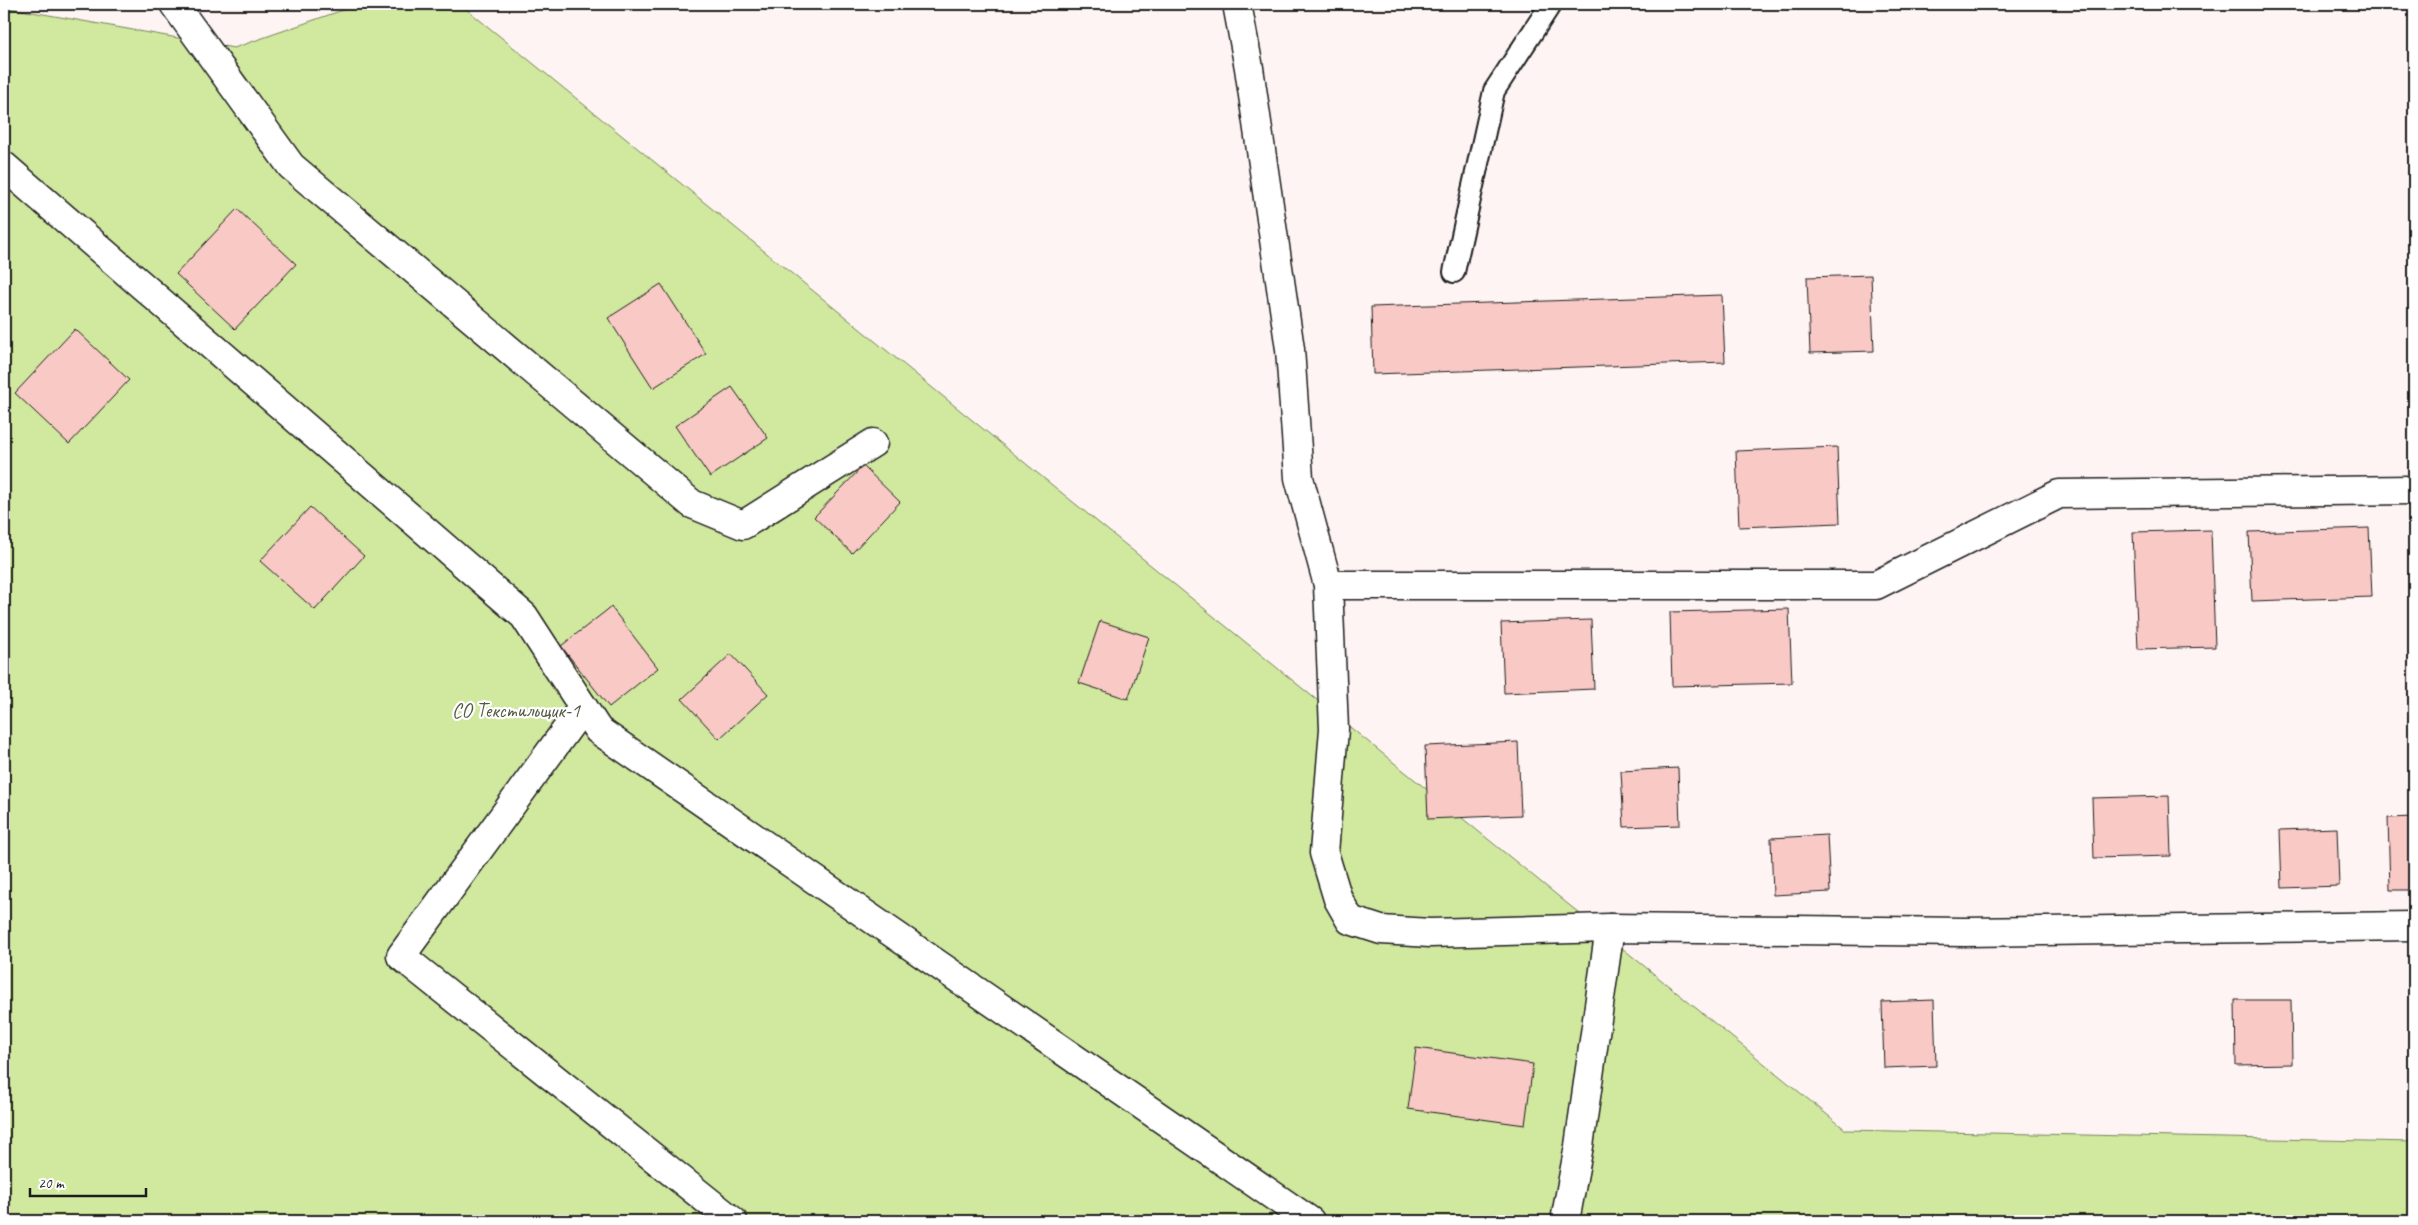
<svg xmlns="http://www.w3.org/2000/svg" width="2418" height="1225" font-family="Caveat,sans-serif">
	<rect width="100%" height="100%" fill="#fef4f3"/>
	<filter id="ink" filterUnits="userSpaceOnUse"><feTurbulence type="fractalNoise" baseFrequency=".02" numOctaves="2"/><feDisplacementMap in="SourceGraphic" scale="10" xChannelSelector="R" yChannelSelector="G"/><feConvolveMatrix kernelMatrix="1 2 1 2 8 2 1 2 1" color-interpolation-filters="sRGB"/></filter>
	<g filter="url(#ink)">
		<polygon fill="#d0e99e" stroke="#76825d" points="360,4 460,4 1846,1130 2414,1142 2414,1221 4,1221 4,7 234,48"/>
		<g fill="#f9c9c5" stroke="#1c1c1c">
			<polygon points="237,209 296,264 235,329 176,274"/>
			<polygon points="1871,275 1874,351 1810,353 1807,277"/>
			<polygon points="661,284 706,354 653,388 608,318"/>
			<polygon points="1722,295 1725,362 1373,374 1371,307"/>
			<polygon points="75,329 129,380 69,444 15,393"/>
			<polygon points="732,387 768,438 710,477 675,426"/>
			<polygon points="1837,447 1840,523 1739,527 1736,451"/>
			<polygon points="863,466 900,502 852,553 814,517"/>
			<polygon points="310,507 364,556 315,610 260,561"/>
			<polygon points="2369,528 2372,597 2252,601 2249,532"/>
			<polygon points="2211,530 2215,647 2138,649 2133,532"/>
			<polygon points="611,607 658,668 609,707 561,646"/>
			<polygon points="1789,609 1792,683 1672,686 1670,612"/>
			<polygon points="1591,620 1594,689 1504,693 1501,623"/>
			<polygon points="1100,621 1149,637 1128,699 1079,683"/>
			<polygon points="731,654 768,694 719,739 682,699"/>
			<polygon points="1518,742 1521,815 1428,819 1425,746"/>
			<polygon points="1678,768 1680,825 1624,827 1621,771"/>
			<polygon points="2169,796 2171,856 2094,858 2092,798"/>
			<polygon points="2414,817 2414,890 2390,890 2388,818"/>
			<polygon points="2337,828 2339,886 2282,888 2280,830"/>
			<polygon points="1827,835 1830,892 1773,895 1771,838"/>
			<polygon points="1934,1000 1936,1066 1884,1068 1882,1002"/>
			<polygon points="2235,1000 2291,1000 2292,1064 2236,1065"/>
			<polygon points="1416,1048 1533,1064 1525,1125 1408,1109"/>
		</g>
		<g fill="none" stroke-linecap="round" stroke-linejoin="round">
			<g stroke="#1c1c1c" stroke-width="24">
				<polyline id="service" points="1454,272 1494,91 1551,4"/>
			</g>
			<g stroke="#1c1c1c" stroke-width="31">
				<g id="minor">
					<polyline points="174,4 291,166 692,504 743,525 873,443"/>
					<polyline points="1237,4 1249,68 1290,349 1299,478 1328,585 1334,729 1324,853 1338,899 1350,920 1381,930 1430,933 1610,928 1965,932 2414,926"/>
					<polyline points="4,166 524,616 598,730 1310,1221"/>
					<polyline points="1328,585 1876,585 2059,494 2414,490"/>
					<polyline points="583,707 401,956 733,1221"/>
					<polyline points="1565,1221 1579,1146 1610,928"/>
				</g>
			</g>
			<use href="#service" stroke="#fff" stroke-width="20"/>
			<use href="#minor" stroke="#fff" stroke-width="28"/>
		</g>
	</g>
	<g text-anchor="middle" stroke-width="4.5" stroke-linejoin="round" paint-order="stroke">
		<g font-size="20" fill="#525a43" stroke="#fff">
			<text x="516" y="717">СО Текстильщик-1</text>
		</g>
	</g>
	<rect width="2418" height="1225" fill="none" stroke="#fff" stroke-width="20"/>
	<rect x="10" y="10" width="2398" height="1205" fill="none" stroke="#1c1c1c" stroke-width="2" filter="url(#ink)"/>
	<path d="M30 1188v8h116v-8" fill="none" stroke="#1c1c1c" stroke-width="2.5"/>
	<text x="38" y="1188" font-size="15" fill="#1c1c1c" stroke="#ffffff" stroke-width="4" paint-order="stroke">20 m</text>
</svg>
